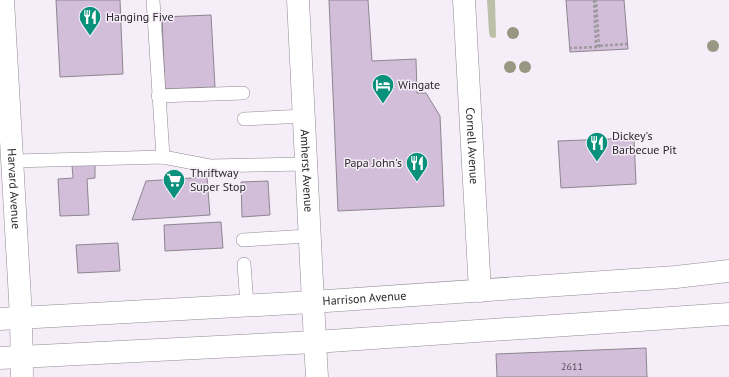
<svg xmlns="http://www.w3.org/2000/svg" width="729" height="377" font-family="'PT Sans',sans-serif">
	<rect width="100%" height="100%" fill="#f5edf8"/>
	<polygon fill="#bcc0a8" points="487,0 495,0 496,37 494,38 490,37 489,32"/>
	<g fill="#d2bed8" stroke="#8d8690">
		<polygon points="56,0 120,0 123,74 60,77"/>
		<polygon points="329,0 368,0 372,61 416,59 417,93 426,93 440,116 444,206 338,211"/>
		<polygon points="624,0 628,49 570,52 566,0"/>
		<polygon points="211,15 215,87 165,89 162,17"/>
		<polygon points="634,138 636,184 561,188 558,141"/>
		<polygon points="95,163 95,178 87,179 89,215 60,216 58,179 73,178 72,165"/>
		<polygon points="207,177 210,215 132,220 146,181"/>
		<polygon points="268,181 270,215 242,217 241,182"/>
		<polygon points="221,222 223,248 165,251 164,225"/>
		<polygon points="118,243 120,271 78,273 76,245"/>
		<polygon points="646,348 647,377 497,377 496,354"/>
	</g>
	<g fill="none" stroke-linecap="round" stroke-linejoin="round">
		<g stroke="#938b95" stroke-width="14">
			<g id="lane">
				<polyline points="153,0 163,157"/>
				<polyline points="158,96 243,93"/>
				<polyline points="244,119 304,116"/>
				<polyline points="13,161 163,157 210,166 306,164"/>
				<polyline points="243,240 309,236"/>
				<polyline points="244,264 247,305"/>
			</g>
		</g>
		<g stroke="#938b95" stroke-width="23">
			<g id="street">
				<path id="s1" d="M3,0L21,317L22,377"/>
				<polyline points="315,342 317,377"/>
			</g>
		</g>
		<g stroke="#938b95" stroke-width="23">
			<g id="secondary">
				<path id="s2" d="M298,0L315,342"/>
				<path id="s3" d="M464,0L480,291"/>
			</g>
		</g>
		<g stroke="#938b95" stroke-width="23">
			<g id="primary">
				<path id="s4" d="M0,319L312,302L676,277L729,271"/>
				<polyline points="0,358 315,342 729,314"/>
			</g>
		</g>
		<g stroke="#9f99a1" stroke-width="2.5" stroke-dasharray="3 2" stroke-linecap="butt">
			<polyline points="594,0 596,46 627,44"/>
			<polyline points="569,48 599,47 596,0"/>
		</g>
		<use href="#lane" stroke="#fff" stroke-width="13"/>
		<use href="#street" stroke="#fff" stroke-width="22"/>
		<use href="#secondary" stroke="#fff" stroke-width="22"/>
		<use href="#primary" stroke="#fff" stroke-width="22"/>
	</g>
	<g fill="#989781">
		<circle cx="513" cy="33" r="6"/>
		<circle cx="713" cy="46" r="6"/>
		<circle cx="510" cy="67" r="6"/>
		<circle cx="525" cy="67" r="6"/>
	</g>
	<defs>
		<g id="restaurant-pin" transform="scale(1.15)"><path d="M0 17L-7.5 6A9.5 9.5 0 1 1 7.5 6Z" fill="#09917b" stroke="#f5edf8"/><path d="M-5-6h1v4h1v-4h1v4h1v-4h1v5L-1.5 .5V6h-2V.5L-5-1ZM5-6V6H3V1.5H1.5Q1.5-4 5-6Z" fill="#fff"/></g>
		<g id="hotel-pin" transform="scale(1.15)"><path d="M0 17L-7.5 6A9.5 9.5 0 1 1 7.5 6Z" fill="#09917b" stroke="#f5edf8"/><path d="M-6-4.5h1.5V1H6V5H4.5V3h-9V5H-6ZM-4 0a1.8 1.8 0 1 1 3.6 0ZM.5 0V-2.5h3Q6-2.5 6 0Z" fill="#fff"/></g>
		<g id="supermarket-pin" transform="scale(1.15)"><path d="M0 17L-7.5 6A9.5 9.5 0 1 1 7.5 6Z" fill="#09917b" stroke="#f5edf8"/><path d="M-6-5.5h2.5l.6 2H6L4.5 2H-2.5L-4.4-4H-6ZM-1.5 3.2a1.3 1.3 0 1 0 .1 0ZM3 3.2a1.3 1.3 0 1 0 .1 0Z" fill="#fff"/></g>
	</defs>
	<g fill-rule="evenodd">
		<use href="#restaurant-pin" x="90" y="17"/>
		<use href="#hotel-pin" x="383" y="85"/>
		<use href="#restaurant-pin" x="597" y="143"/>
		<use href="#restaurant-pin" x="417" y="163"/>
		<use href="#supermarket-pin" x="174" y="180"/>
	</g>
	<g text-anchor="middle" stroke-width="3" stroke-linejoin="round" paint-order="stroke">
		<g font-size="10" fill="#554e57">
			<text x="572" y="370">2611</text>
		</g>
		<g font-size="12" fill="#2b282c" stroke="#f5edf8" text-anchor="start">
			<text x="106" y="21">Hanging Five</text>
			<text x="398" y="89">Wingate</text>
			<text x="612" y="140">Dickey's<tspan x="612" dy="14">Barbecue Pit</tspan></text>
			<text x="402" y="167" text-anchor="end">Papa John's</text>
			<text x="190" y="177">Thriftway<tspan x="190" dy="14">Super Stop</tspan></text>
		</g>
		<g font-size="12" fill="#2b282c" stroke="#f5edf8">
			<text dy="4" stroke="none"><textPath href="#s3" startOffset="146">Cornell Avenue</textPath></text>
			<text dy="4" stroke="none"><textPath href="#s2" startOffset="171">Amherst Avenue</textPath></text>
			<text dy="4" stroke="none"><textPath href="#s1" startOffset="189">Harvard Avenue</textPath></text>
			<text dy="4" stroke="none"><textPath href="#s4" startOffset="365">Harrison Avenue</textPath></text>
		</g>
	</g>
</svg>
